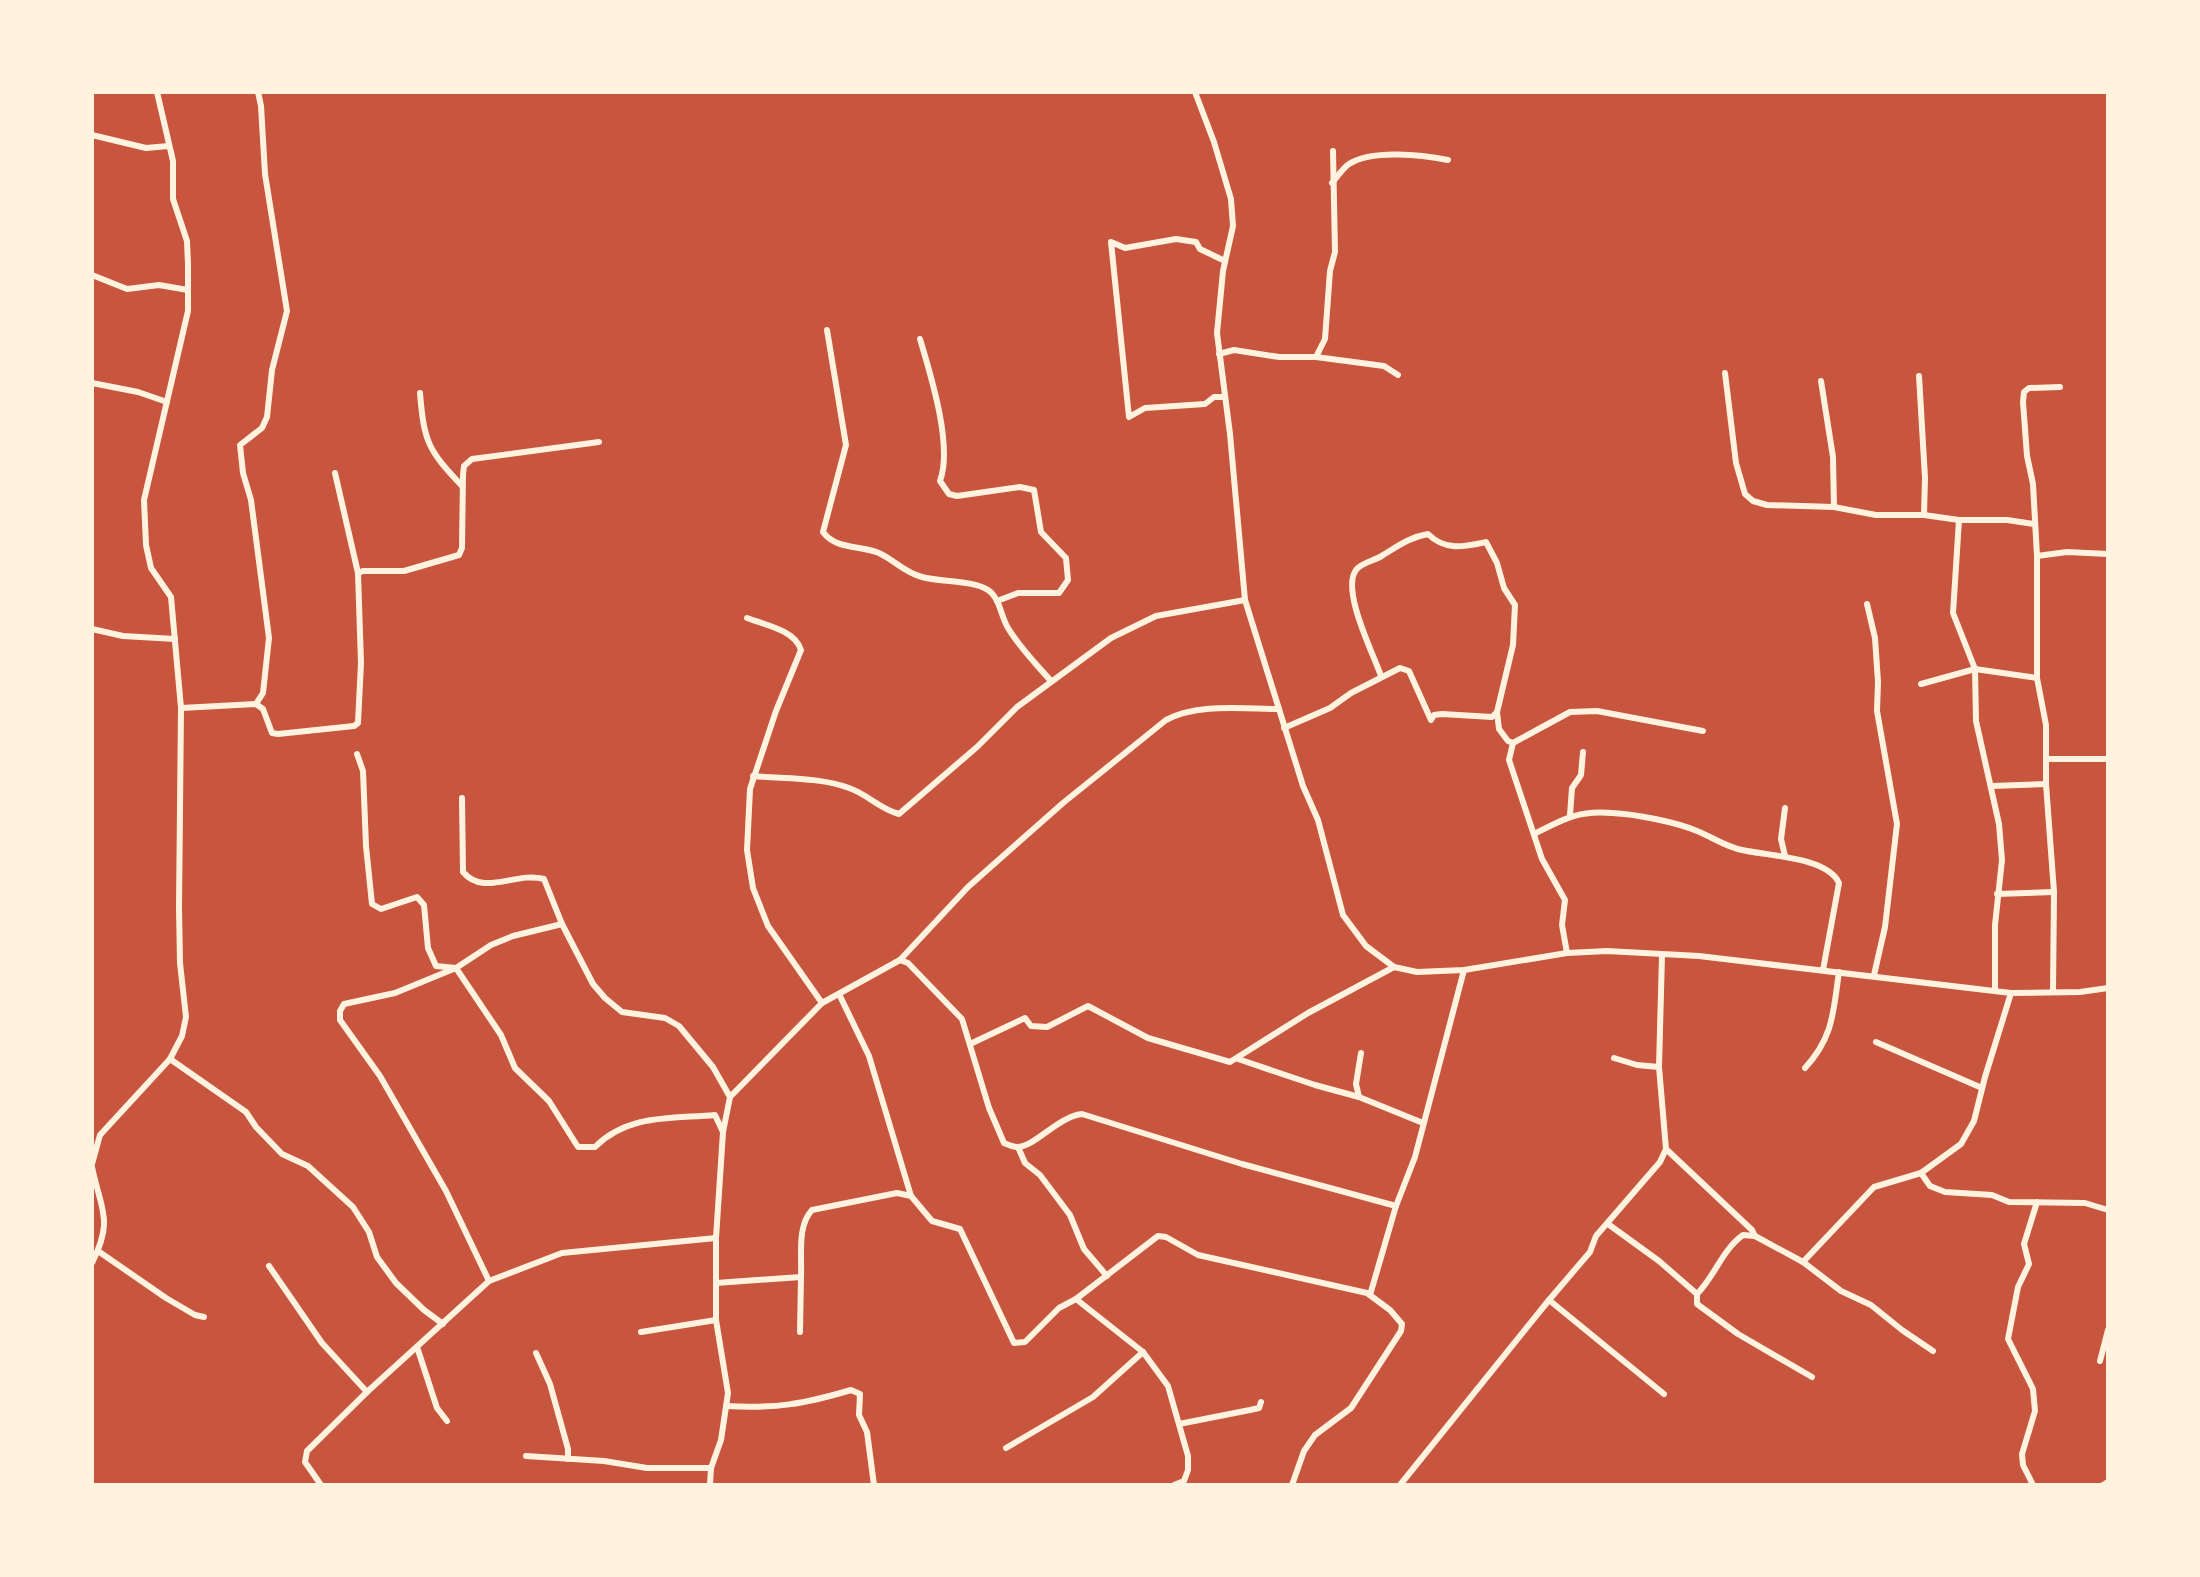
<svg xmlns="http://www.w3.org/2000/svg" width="2200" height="1577" font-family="Manrope,sans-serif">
	<rect width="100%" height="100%" fill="#c8553d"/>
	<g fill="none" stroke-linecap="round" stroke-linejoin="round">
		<g stroke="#fff3e0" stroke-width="6">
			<polyline points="1195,92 1214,142 1231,199 1233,226 1223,271 1217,333 1230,434 1245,600 1303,786 1318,820 1343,915 1366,946 1394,967 1417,972 1464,970 1567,953 1607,951 1699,956 2011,993 2080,992 2108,988"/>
			<polyline points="92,135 146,148 169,146"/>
			<path d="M1332,183C1337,177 1343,168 1349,164C1372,149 1423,155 1448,160"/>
			<polyline points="92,275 127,289 159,285 188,290"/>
			<path d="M827,330L846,445L823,532C836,550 860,545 879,553C894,560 905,573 922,577C939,582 973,580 988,590C1000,598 1001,617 1008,628C1020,648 1036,664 1051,681"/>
			<path d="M920,339C931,376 953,446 940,481L949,494L957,496L1020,487L1034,490L1041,532L1066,558L1068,580L1059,593H1018L997,601"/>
			<polyline points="1219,354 1234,350 1279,357 1316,357 1384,366 1398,375"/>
			<polyline points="1316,357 1325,339 1330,271 1335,252 1333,151"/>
			<polyline points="1725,373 1736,463 1745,494 1753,501 1767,505 1834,507 1876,515 1924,515 1959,520 2007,520 2034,524"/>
			<polyline points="1919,376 1925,478 1924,515"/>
			<polyline points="1821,381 1833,457 1834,507"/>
			<polyline points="92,383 138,392 167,402"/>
			<path d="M420,393C424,442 428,450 462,486"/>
			<polyline points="1225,397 1214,397 1205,404 1145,408 1129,417 1111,242 1125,248 1176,239 1196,242 1200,249 1225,261"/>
			<polyline points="335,473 358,573"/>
			<polyline points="1959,520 1953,613 1975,669 1976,721 1999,824 2002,860 1995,925 1995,990"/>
			<polyline points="2037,556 2067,552 2108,554"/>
			<polyline points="1867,604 1875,638 1878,682 1877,711 1897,824 1885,927 1874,975"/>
			<path d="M747,618C765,625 795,630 801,650L776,711L750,789L747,850L753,888L768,926L822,1003"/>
			<polyline points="92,629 123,636 175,639"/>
			<path d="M1381,676C1373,653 1341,590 1356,570C1362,562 1375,561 1383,555C1398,546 1410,537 1428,534C1445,551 1463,547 1486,542L1497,563L1504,588L1515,605L1513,645L1497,712L1499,729L1508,741L1513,743"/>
			<polyline points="1921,684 1975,669 2037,678"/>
			<polyline points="256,704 263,693 269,638 251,500 243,473 240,445 262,428 267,417 272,370 287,311 265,174 261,106 258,92"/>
			<polyline points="181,708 256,704 263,709 272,733 278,734 354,726 358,723 361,663 358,573 363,571 404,571 459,555 462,548 463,475 464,466 472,459 599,442"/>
			<polyline points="1284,728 1330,708 1351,693 1400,668 1409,671 1431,720 1434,715 1442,714 1492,717 1497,712"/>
			<path d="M357,754L363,771L366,846L372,904L381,909L417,897L424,905L428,948L436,966L456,968L501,1035L515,1068L549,1101L578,1147H595C628,1114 671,1119 715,1115L723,1132"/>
			<polyline points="2047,759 2108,759"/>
			<path d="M753,776C783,779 820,777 849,788C867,794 880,809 899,814L977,747L1017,707L1111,638L1156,616L1245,600"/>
			<polyline points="1991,786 2046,784"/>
			<path d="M462,798L463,872C484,897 516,871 544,879L562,924L593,984L605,998L622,1012L665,1018L679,1026L713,1067L730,1097"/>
			<polyline points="1570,815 1572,788 1581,775 1583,752"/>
			<path d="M1536,833C1563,819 1579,810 1612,813C1635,814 1676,822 1697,831C1712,837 1726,847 1742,850C1768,856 1827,857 1839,883L1823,970"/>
			<polyline points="1785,856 1781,839 1785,808"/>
			<polyline points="1997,894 2054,892"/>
			<polyline points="1567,953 1562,925 1565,900 1542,859 1509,760 1513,743 1570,712 1597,711 1703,731"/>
			<polyline points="1662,955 1659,1067 1666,1149 1660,1162 1596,1236 1590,1252 1549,1300 1664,1394"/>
			<path d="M900,960L968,887L1063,803L1166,720C1198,703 1243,709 1279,709"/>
			<polyline points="2053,992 2054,892 2046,784 2046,725 2037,678 2037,556 2033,484 2027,456 2023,402 2024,392 2029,388 2060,387"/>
			<polyline points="839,994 869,1056 911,1196"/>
			<polyline points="1876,1042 1982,1088"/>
			<polyline points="970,1044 1025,1018 1031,1026 1047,1027 1088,1006 1148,1038 1230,1062 1308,1013 1394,967"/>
			<polyline points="1614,1058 1637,1065 1659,1067"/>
			<polyline points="170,1059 246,1112 256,1127 282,1154 308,1166 353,1207 369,1232 377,1257 396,1283 424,1310 443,1324"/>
			<polyline points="1238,1059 1315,1085 1359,1097 1423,1123"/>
			<path d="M1805,1068C1834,1036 1833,1012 1839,972"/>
			<polyline points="1359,1097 1356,1084 1361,1053"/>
			<polyline points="1018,1147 1025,1163 1040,1175 1070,1215 1084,1249 1107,1276"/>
			<polyline points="1666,1149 1752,1230 1755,1236"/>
			<polyline points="92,1164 100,1135 170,1059 182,1036 186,1017 180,963 179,908 181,708 171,597 151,568 146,545 144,500 188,311 188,264 187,241 173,199 173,161 157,92"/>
			<path d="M92,1167C101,1211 114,1219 92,1263"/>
			<polyline points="1921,1173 1930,1186 1945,1192 1992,1195 2009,1202 2085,1203 2108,1210"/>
			<polyline points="1608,1224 1659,1261 1697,1294 1697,1304 1738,1334 1812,1377"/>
			<polyline points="98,1251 166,1298 195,1315 204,1317"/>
			<polyline points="1803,1262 1841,1291 1871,1305 1902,1330 1933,1351"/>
			<polyline points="269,1266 322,1343 367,1392"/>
			<path d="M801,1277C802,1255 797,1226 812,1210L897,1193L911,1196L932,1221L960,1229L1014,1343L1025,1342L1059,1308L1076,1299L1158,1236L1166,1237L1198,1255L1367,1293L1390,1310L1402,1324L1401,1331L1351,1408L1315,1435L1304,1451L1292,1485"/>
			<polyline points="489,1281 446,1191 380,1076 340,1020 340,1011 344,1004 395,993 456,968 491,945 513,936 562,924"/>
			<polyline points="716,1283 801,1277 800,1332"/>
			<path d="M1697,1294C1715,1276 1722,1250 1743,1235L1755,1236L1803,1262L1874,1187L1921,1173L1961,1144L1974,1121L1985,1077L2011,993"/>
			<polyline points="1370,1295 1396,1206 1415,1157 1464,970"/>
			<polyline points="1076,1299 1143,1352 1168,1386 1188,1456 1188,1470 1184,1481 1174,1485"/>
			<polyline points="641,1332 716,1320"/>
			<polyline points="417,1347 437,1408 447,1421"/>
			<polyline points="536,1353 550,1384 568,1449 568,1459"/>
			<polyline points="2100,1361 2108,1330"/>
			<path d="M726,1406C775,1409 804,1404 851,1390L860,1394L859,1415L867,1432L874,1485"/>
			<polyline points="1179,1424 1250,1410 1259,1408 1261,1402"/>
			<polyline points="1006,1448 1093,1397 1143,1352"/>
			<polyline points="526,1456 604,1461 647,1468 711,1468"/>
			<polyline points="321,1485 305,1462 307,1451 367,1392 489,1281 562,1253 716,1238"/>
			<path d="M710,1485L711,1468L721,1440L728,1393L716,1320V1238L723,1132L730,1097L822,1003L900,960L908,963L962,1019L989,1108L1004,1143C1009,1145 1013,1147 1017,1147C1035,1147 1057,1117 1082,1114L1242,1164L1396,1206"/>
			<polyline points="1400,1485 1549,1300"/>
			<polyline points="2033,1485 2023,1465 2022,1454 2035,1411 2033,1389 2008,1339 2018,1287 2029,1264 2024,1244 2037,1202"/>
			<polyline points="2103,1485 2108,1482"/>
		</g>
	</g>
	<rect width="2200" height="1577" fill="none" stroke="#fff3e0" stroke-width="188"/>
</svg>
